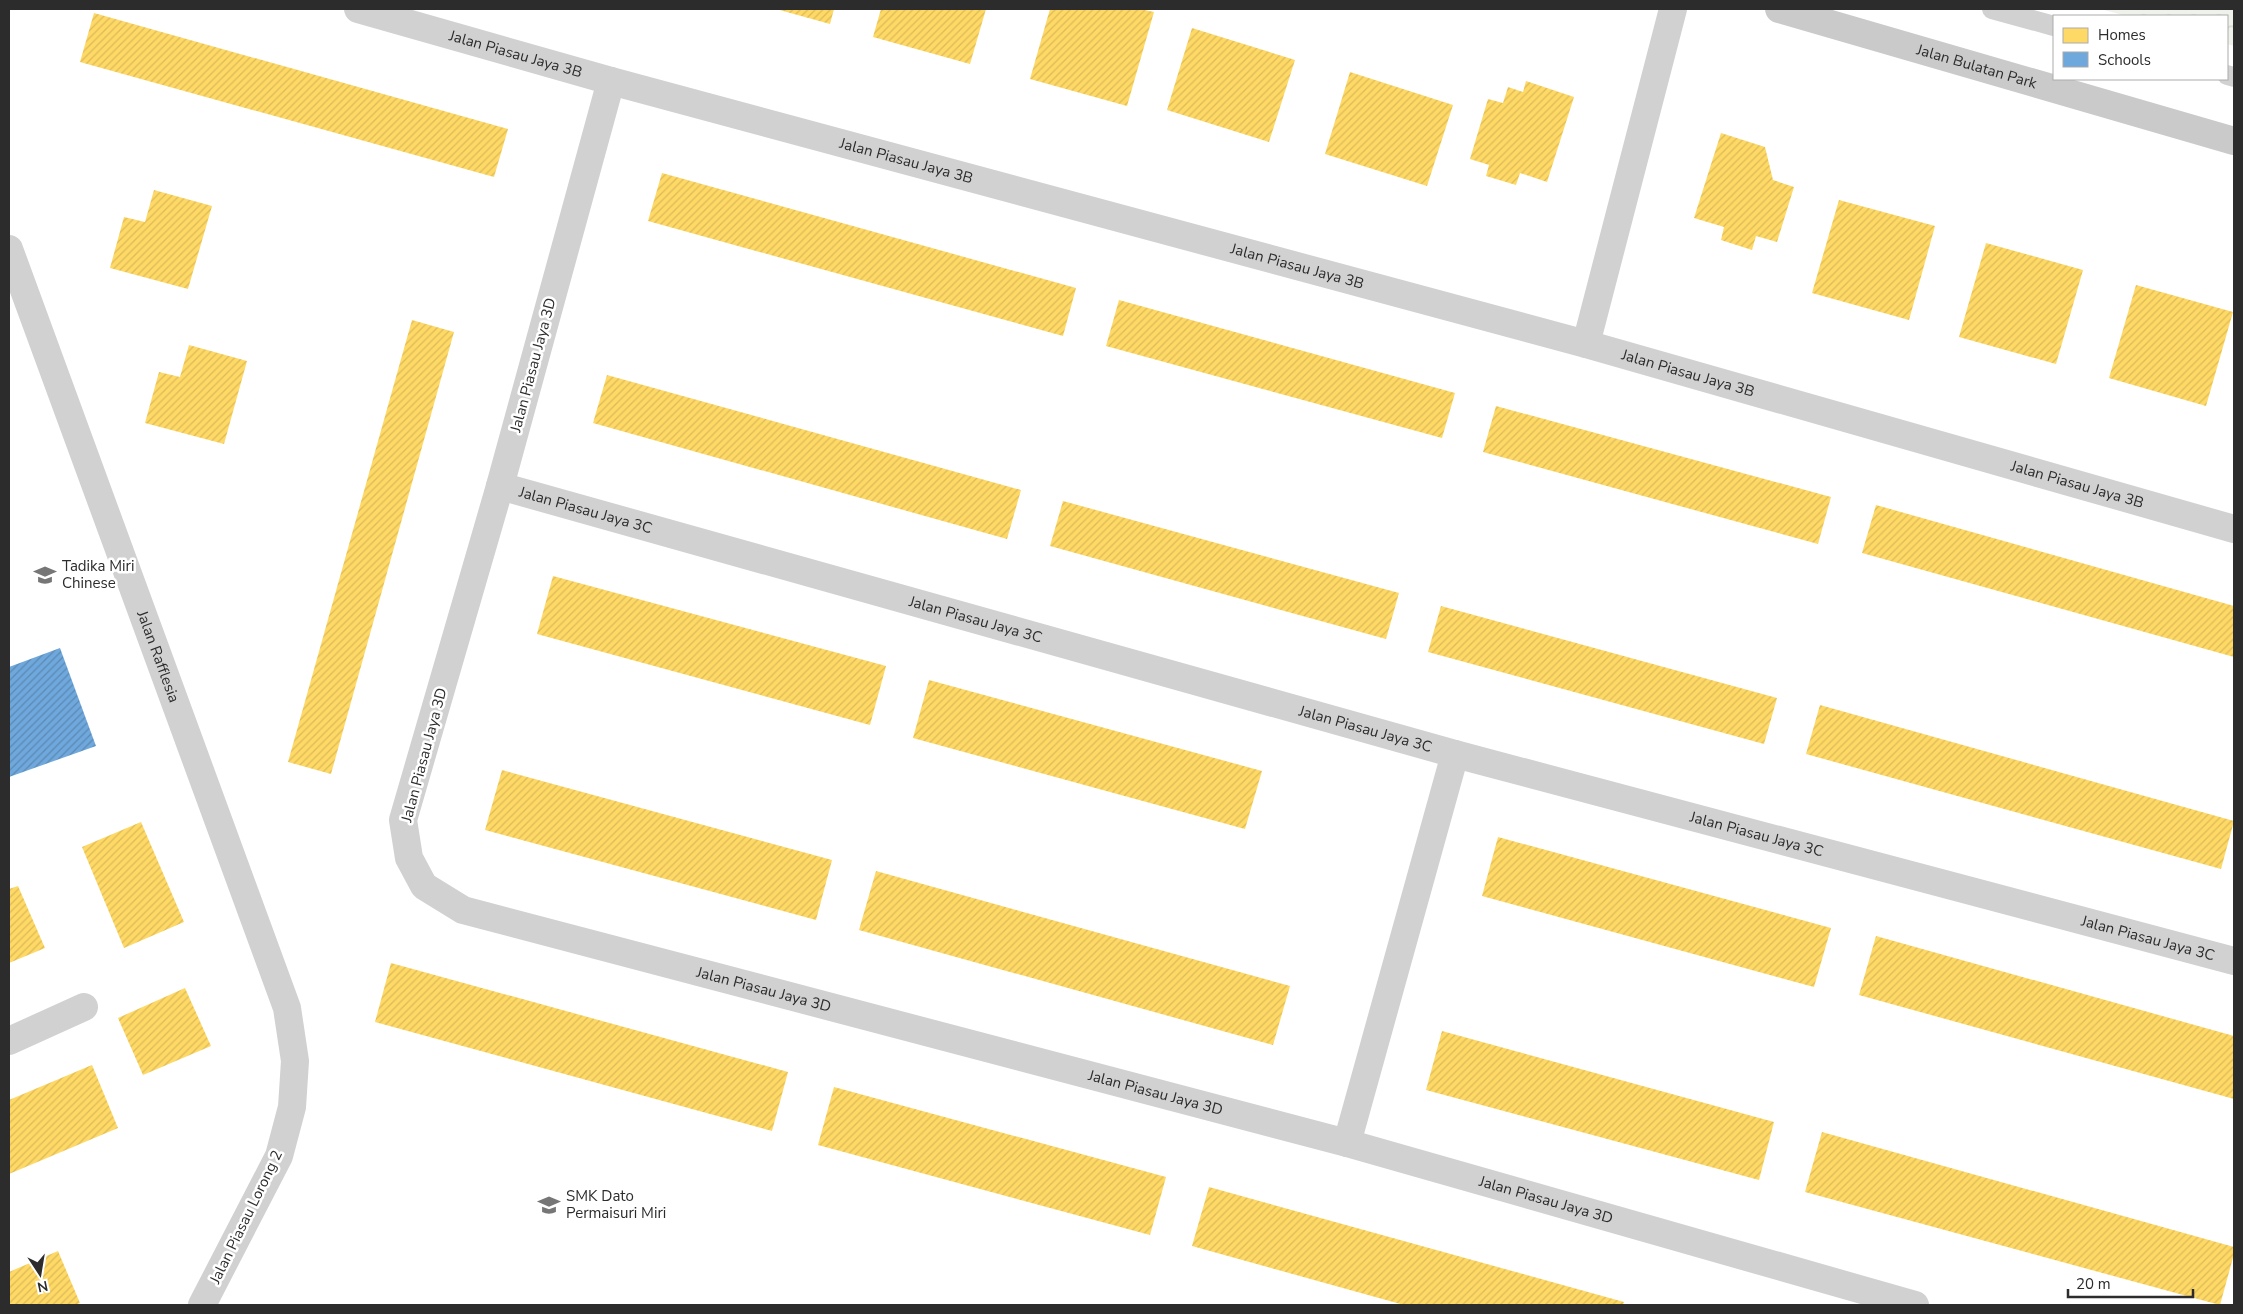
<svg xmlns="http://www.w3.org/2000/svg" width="2243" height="1314" font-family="'Nunito Sans',sans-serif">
	<defs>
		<pattern id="park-crowns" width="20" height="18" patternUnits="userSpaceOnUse" patternTransform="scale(1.25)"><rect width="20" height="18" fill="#eef2eb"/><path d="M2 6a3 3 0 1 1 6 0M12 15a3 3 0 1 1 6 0" fill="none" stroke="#ccd0ca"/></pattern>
		<pattern id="homes-hatch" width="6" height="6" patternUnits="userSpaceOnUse" patternTransform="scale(1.25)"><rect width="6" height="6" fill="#ffd966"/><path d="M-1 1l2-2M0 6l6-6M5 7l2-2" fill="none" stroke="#dbba59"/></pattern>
		<pattern id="schools-hatch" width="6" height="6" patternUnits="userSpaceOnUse" patternTransform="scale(1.25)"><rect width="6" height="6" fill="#6fa8dc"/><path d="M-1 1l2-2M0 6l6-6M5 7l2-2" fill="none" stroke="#5b89b3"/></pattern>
	</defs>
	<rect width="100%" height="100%" fill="#fff"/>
	<polygon fill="url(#park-crowns)" points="2100,9 2234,9 2234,46 2227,44 2227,16 2127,16"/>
	<g fill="url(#homes-hatch)">
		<polygon points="776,9 834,9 830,24"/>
		<polygon points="881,9 986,9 970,64 873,37"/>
		<polygon points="1050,9 1140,9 1154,12 1127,106 1030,79"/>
		<polygon points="94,13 508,129 494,177 80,62"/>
		<polygon points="1192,28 1295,60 1269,142 1167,110"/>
		<polygon points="1350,72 1453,105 1427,186 1325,154"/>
		<polygon points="1526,81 1574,97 1547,182 1520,173 1516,185 1486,176 1489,165 1470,159 1488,99 1503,103 1508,87 1523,92"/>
		<polygon points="1721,133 1765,147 1773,180 1794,187 1777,242 1756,236 1752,250 1721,240 1724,227 1694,218"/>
		<polygon points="662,173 1076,288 1063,336 648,221"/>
		<polygon points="154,190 212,206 188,289 110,268 124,217 145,222"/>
		<polygon points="1839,200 1935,226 1909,320 1812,293"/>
		<polygon points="1986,243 2083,270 2056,364 1959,337"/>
		<polygon points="2136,285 2233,312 2206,406 2109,378"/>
		<polygon points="1119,300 1455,393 1442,438 1106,346"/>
		<polygon points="412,320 454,332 331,774 288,762"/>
		<polygon points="189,345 247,361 224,444 145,423 159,372 180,377"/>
		<polygon points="607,375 1021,490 1007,539 593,423"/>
		<polygon points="1496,406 1831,497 1818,544 1483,452"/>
		<polygon points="1063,501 1399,593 1386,639 1050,546"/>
		<polygon points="1876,505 2234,606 2234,657 1862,553"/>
		<polygon points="553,576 886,666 870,725 537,634"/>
		<polygon points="1441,606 1777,698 1764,744 1428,652"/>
		<polygon points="929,680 1262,771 1245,829 913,738"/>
		<polygon points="1820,705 2234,821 2221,869 1806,754"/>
		<polygon points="502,770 832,860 816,920 485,830"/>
		<polygon points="141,822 184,922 124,948 82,847"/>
		<polygon points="1498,837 1831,928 1814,987 1482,896"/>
		<polygon points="876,871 1290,986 1273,1045 859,930"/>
		<polygon points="18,886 45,948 9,963 9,889"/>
		<polygon points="1876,936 2234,1036 2234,1099 1859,995"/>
		<polygon points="391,963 788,1072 772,1131 375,1022"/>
		<polygon points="185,988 211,1046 143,1075 118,1018"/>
		<polygon points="1442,1031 1774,1122 1759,1180 1426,1090"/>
		<polygon points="92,1065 118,1128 9,1174 9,1100"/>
		<polygon points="834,1087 1166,1177 1150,1235 818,1145"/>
		<polygon points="1822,1132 2234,1247 2234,1254 2220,1305 1805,1192"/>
		<polygon points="1209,1187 1624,1302 1623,1305 1404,1305 1192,1246"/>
		<polygon points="58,1251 80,1303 75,1305 9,1305 9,1272"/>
	</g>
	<polygon fill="url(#schools-hatch)" points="60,648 96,746 9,777 9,667"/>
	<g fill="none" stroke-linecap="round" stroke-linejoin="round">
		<g stroke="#d1d1d1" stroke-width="20">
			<polyline points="1992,9 2054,26"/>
			<polyline points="2227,75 2234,77"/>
		</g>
		<g stroke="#d1d1d1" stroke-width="28">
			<path id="s1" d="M358,9L611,81L1586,344L2234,529"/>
			<path id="s2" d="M611,81L500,486L403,820L409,858L424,886L463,910L1347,1143L1915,1305"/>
			<path id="s3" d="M9,249L287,1008L295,1061L292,1107L279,1156L202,1305"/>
			<polyline points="1586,344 1673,9"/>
			<path id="s4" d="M500,486L1455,754L2234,961"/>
			<polyline points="9,1041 84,1007"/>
			<polyline points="1347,1143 1455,754"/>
		</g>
		<path stroke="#cacaca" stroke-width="28" id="s5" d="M1779,9L2234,141"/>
	</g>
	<defs>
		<g id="school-bare" transform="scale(1.725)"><path d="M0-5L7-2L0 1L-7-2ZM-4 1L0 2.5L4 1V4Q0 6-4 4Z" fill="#767676" stroke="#fff" stroke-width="2.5" paint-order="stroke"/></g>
	</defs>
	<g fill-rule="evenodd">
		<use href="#school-bare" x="45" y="575"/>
		<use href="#school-bare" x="549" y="1205"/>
	</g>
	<g text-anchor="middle" stroke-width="5" stroke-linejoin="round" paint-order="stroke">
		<g font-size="15" fill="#2c2c2c" stroke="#fff">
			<text dy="5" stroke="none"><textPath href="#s1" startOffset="164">Jalan Piasau Jaya 3B</textPath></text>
			<text dy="5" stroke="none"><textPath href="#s5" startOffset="206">Jalan Bulatan Park</textPath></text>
			<text dy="5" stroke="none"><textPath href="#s1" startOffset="569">Jalan Piasau Jaya 3B</textPath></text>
			<text dy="5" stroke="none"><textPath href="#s1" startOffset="974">Jalan Piasau Jaya 3B</textPath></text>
			<text transform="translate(533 365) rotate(-75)" y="5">Jalan Piasau Jaya 3D</text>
			<text dy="5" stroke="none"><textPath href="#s1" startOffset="1379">Jalan Piasau Jaya 3B</textPath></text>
			<text dy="5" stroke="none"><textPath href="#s1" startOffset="1784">Jalan Piasau Jaya 3B</textPath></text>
			<text dy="5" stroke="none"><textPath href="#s4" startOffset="89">Jalan Piasau Jaya 3C</textPath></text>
			<text dy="5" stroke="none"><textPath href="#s4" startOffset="494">Jalan Piasau Jaya 3C</textPath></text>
			<text dy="5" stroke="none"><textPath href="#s3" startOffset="434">Jalan Rafflesia</textPath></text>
			<text dy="5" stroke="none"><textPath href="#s4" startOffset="899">Jalan Piasau Jaya 3C</textPath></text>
			<text transform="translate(424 755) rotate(-75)" y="5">Jalan Piasau Jaya 3D</text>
			<text dy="5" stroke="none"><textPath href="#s4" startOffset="1304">Jalan Piasau Jaya 3C</textPath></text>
			<text dy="5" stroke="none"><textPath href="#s4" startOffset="1709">Jalan Piasau Jaya 3C</textPath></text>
			<text dy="5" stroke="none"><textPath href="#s2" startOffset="1195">Jalan Piasau Jaya 3D</textPath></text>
			<text dy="5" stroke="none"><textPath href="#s2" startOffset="1600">Jalan Piasau Jaya 3D</textPath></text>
			<text dy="5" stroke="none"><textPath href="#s2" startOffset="2005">Jalan Piasau Jaya 3D</textPath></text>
			<text transform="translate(246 1217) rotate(-64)" y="5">Jalan Piasau Lorong 2</text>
		</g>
		<g font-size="15" fill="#2c2c2c" stroke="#fff" text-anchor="start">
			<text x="62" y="571">Tadika Miri<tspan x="62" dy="17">Chinese</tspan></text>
			<text x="566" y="1201">SMK Dato<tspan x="566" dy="17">Permaisuri Miri</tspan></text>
		</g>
	</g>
	<rect width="2243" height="1314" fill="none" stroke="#2c2c2c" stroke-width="20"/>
	<rect x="2053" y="15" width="175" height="65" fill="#ffffff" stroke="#ababab"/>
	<rect x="2063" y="28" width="25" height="15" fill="#ffd966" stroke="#ababab"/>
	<text x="2098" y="40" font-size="15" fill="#2c2c2c">Homes</text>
	<rect x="2063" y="52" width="25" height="15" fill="#6fa8dc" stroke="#ababab"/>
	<text x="2098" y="65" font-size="15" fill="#2c2c2c">Schools</text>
	<g transform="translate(40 1274) rotate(168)" stroke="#ffffff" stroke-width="4" paint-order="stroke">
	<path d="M0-4L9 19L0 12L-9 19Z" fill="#2c2c2c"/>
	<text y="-8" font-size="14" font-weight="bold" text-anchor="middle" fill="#2c2c2c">N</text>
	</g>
	<path d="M2068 1289v8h125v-8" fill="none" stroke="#2c2c2c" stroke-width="2.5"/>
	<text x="2076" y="1289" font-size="15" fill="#2c2c2c" stroke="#ffffff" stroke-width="4" paint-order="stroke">20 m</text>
</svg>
